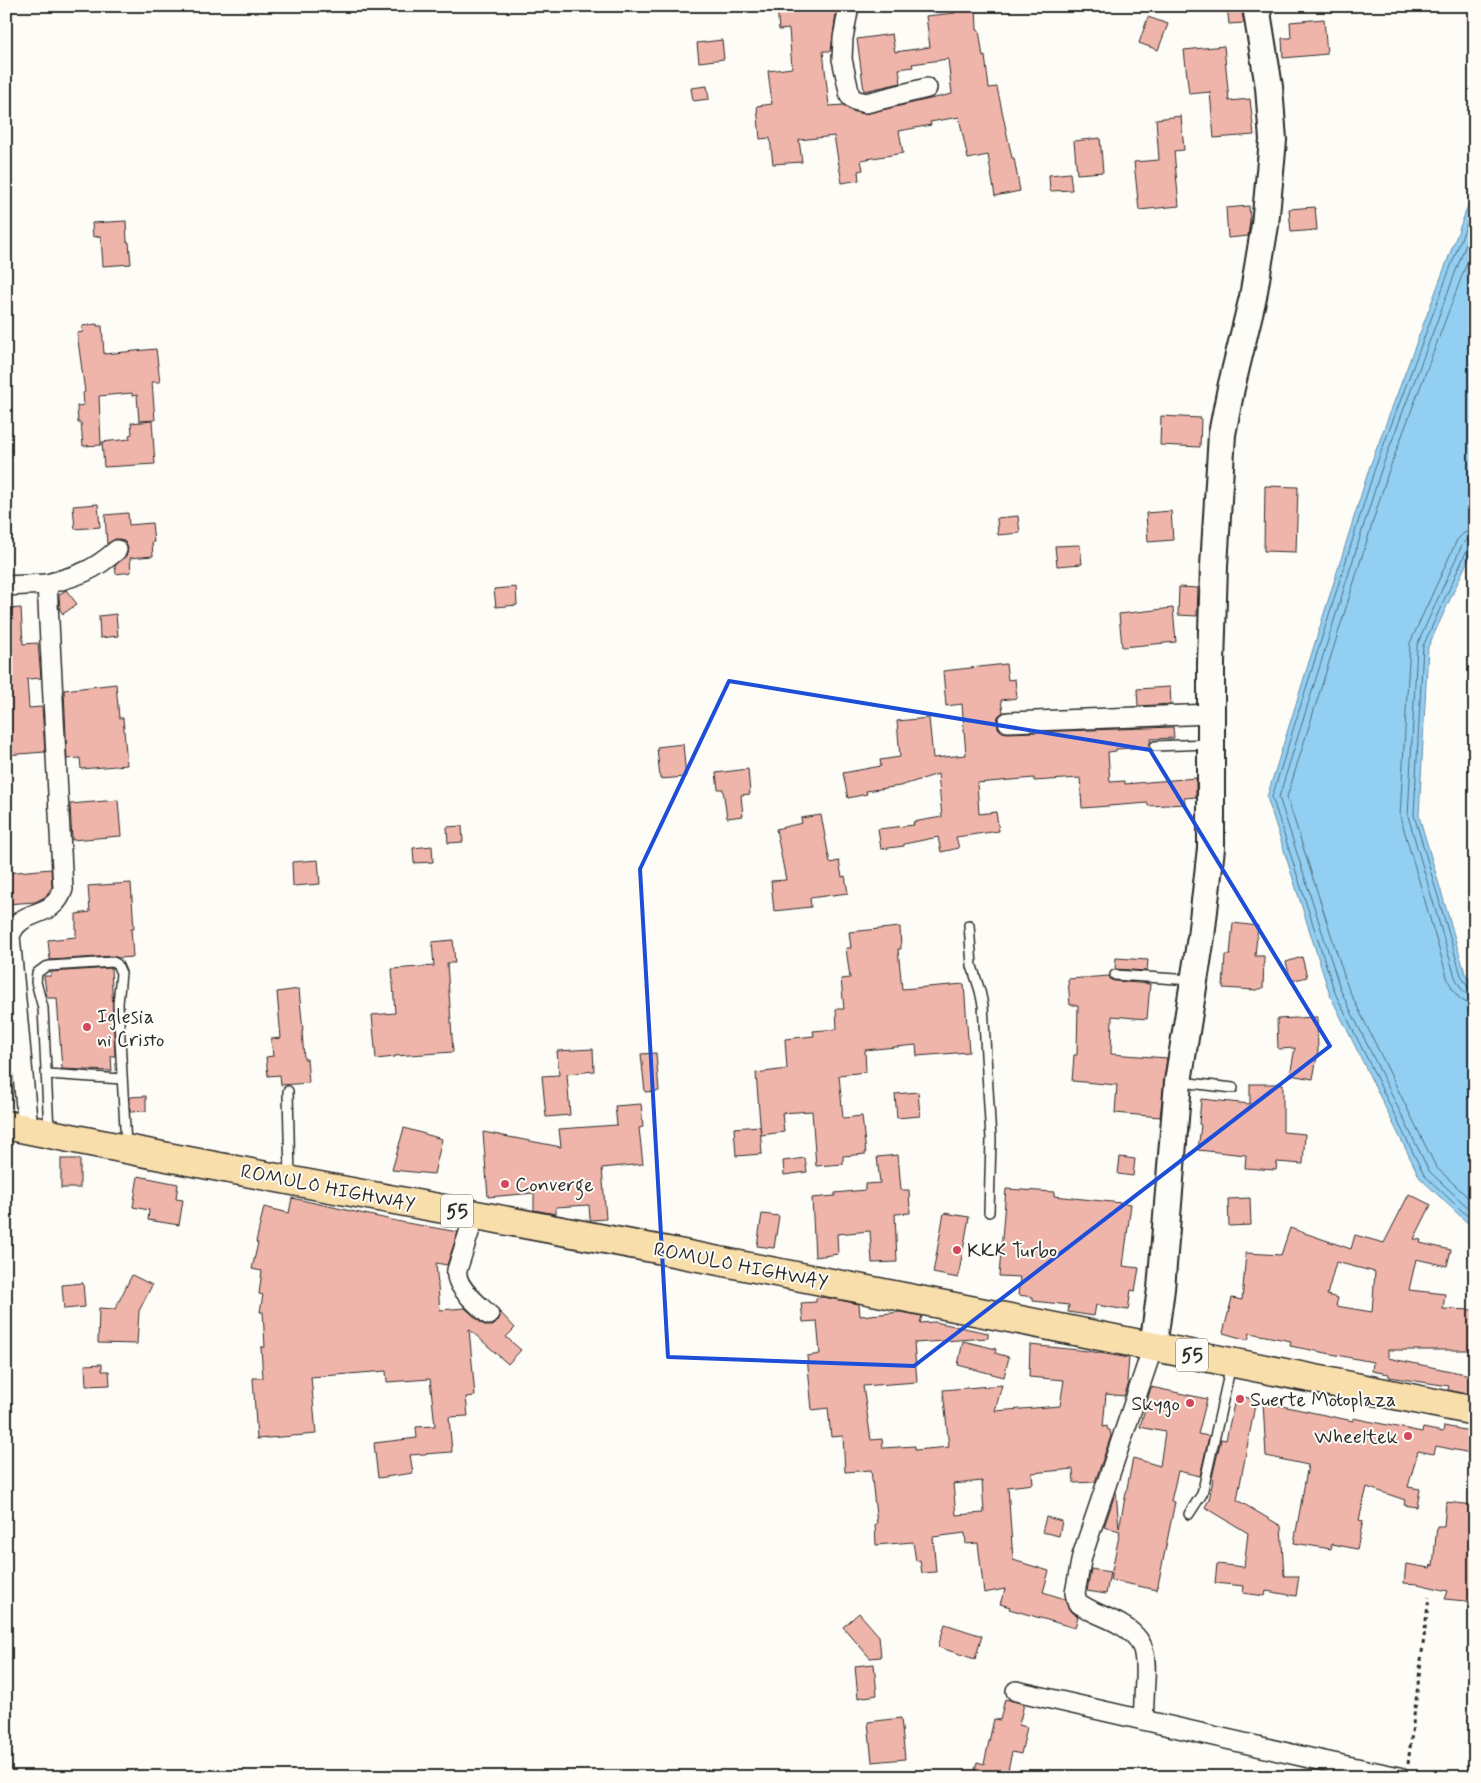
<svg xmlns="http://www.w3.org/2000/svg" width="1481" height="1783" font-family="Mynerve,sans-serif">
	<rect width="100%" height="100%" fill="#fdfcf7"/>
	<filter id="ink" filterUnits="userSpaceOnUse"><feTurbulence type="fractalNoise" baseFrequency=".02" numOctaves="2"/><feDisplacementMap in="SourceGraphic" scale="10" xChannelSelector="R" yChannelSelector="G"/><feConvolveMatrix kernelMatrix="1 2 1 2 8 2 1 2 1" color-interpolation-filters="sRGB"/></filter>
	<g filter="url(#ink)">
		<polygon fill="#92cff2" stroke="#698da2" points="1475,187 1475,545 1428,647 1419,816 1465,973 1475,989 1475,1230 1420,1178 1330,995 1267,797 1370,466"/>
		<g fill="none" stroke-linecap="round" stroke-linejoin="round">
			<g stroke="#546d7b" stroke-width="1">
				<polyline points="1475,202 1375,468 1272,797 1335,993 1424,1175 1475,1223"/>
				<polyline points="1475,220 1381,470 1279,797 1341,991 1429,1171 1475,1214"/>
				<polyline points="1475,241 1388,473 1287,797 1348,988 1436,1167 1475,1204"/>
				<path d="M1475,531L1464,533L1457,540L1410,643L1400,816L1448,980C1454,992 1460,1004 1475,1005"/>
				<path d="M1475,538L1467,540L1462,545L1417,645L1408,816L1455,977C1460,986 1463,996 1475,997"/>
				<polyline points="1475,545 1471,545 1468,548 1423,646 1414,815 1461,975 1469,989 1475,991"/>
			</g>
		</g>
		<g fill="#f0b5aa" stroke="#2b2b2b" fill-rule="evenodd">
			<polygon points="777,6 836,6 836,13 831,51 823,51 829,106 844,105 851,111 864,114 952,94 948,59 912,64 913,67 899,69 901,83 864,91 857,39 892,34 895,52 930,47 926,16 955,13 955,6 976,6 977,30 979,30 983,57 985,56 989,88 997,87 1012,158 1014,158 1020,191 995,196 988,155 968,159 959,117 930,122 931,125 899,131 903,153 861,160 863,170 858,171 859,180 842,183 834,136 799,140 802,162 773,164 770,138 760,139 757,106 772,104 768,71 792,68 789,29 779,30"/>
			<polygon points="1227,6 1241,6 1244,23 1229,24"/>
			<polygon points="1148,17 1168,24 1158,50 1139,43"/>
			<polygon points="1324,19 1327,54 1283,58 1282,38 1291,38 1290,22"/>
			<polygon points="722,40 724,59 699,62 697,43"/>
			<polygon points="1224,46 1229,101 1250,99 1254,135 1214,138 1210,92 1189,94 1184,50"/>
			<polygon points="707,86 709,99 693,101 691,88"/>
			<polygon points="1181,116 1184,150 1174,151 1179,206 1139,210 1134,162 1159,160 1156,119"/>
			<polygon points="1100,138 1103,172 1077,174 1074,141"/>
			<polygon points="1070,173 1072,190 1050,191 1049,175"/>
			<polygon points="1249,206 1250,220 1248,236 1228,238 1226,208"/>
			<polygon points="1315,207 1317,230 1291,232 1289,209"/>
			<polygon points="126,221 127,242 129,242 131,264 103,266 101,236 93,237 92,223"/>
			<polygon points="97,324 97,326 102,326 104,354 156,349 160,382 152,382 155,420 139,421 137,395 132,396 132,393 99,396 101,445 83,446 81,423 78,423 77,406 84,405 83,393 85,392 77,333 83,332 82,326"/>
			<polygon points="1161,416 1201,418 1200,447 1160,445"/>
			<polygon points="152,421 155,464 104,467 102,442 130,439 129,435 132,434 131,423"/>
			<polygon points="1265,486 1298,487 1296,552 1264,551"/>
			<polygon points="98,504 100,527 75,529 73,506"/>
			<polygon points="1171,511 1173,540 1148,542 1146,513"/>
			<polygon points="128,513 129,525 152,523 154,542 152,542 153,556 130,558 131,572 116,574 115,566 127,554 128,548 125,542 120,539 115,539 107,544 105,515"/>
			<polygon points="1018,516 1020,533 998,535 997,518"/>
			<polygon points="1080,545 1082,564 1057,566 1055,546"/>
			<polygon points="516,587 517,605 496,607 494,589"/>
			<polygon points="1179,587 1198,588 1197,616 1178,615"/>
			<polygon points="66,590 77,604 63,614 60,610 59,595"/>
			<polygon points="21,608 23,644 38,643 41,678 27,679 29,708 42,707 45,752 6,755 6,645 8,645 6,609"/>
			<polygon points="1173,608 1176,642 1122,647 1119,614"/>
			<polygon points="116,614 118,636 100,638 99,616"/>
			<polygon points="1006,664 1008,680 1015,679 1017,698 1001,700 1003,712 998,716 997,722 998,728 1002,732 1008,733 1173,727 1174,738 1151,739 1149,747 1116,749 1116,751 1108,752 1110,782 1125,781 1125,784 1196,778 1196,797 1184,798 1185,804 1148,806 1148,803 1082,808 1080,778 1034,781 1034,778 977,783 979,814 996,812 999,831 956,837 959,848 941,852 938,837 904,844 904,846 881,849 878,829 914,825 913,822 942,817 938,774 900,786 866,791 867,794 848,798 843,773 881,766 880,760 900,757 897,721 929,718 933,758 966,755 962,704 946,706 943,671"/>
			<polygon points="116,684 119,718 123,718 127,765 81,769 80,758 67,759 64,690"/>
			<polygon points="1170,687 1171,704 1138,706 1137,689"/>
			<polygon points="683,744 686,777 660,779 657,747"/>
			<polygon points="748,769 750,794 741,795 743,816 727,818 723,789 718,789 716,773"/>
			<polygon points="118,800 121,836 72,840 70,804"/>
			<polygon points="821,815 830,863 839,861 842,877 845,876 848,893 810,898 811,907 774,911 771,881 786,880 776,829 802,823 801,818"/>
			<polygon points="462,826 463,842 448,843 447,827"/>
			<polygon points="432,846 433,862 414,863 413,848"/>
			<polygon points="318,860 320,884 293,886 292,862"/>
			<polygon points="51,869 52,887 45,897 35,902 6,904 6,873"/>
			<polygon points="131,883 134,929 131,929 133,957 119,958 113,956 50,960 48,940 76,937 76,914 90,912 88,886"/>
			<polygon points="1233,923 1258,926 1255,956 1264,956 1263,988 1256,990 1223,988 1225,955 1230,955"/>
			<polygon points="900,927 901,949 898,949 902,989 964,984 969,1052 917,1056 916,1045 865,1050 866,1072 839,1075 843,1118 862,1116 866,1154 843,1156 843,1164 816,1166 812,1111 782,1113 784,1132 761,1135 756,1073 787,1069 785,1039 814,1036 813,1031 837,1029 836,1009 844,1009 841,979 850,978 846,948 851,948 849,932"/>
			<polygon points="453,940 455,963 447,963 453,1052 395,1056 395,1057 376,1059 372,1015 395,1013 392,969 434,966 432,942"/>
			<polygon points="1302,957 1307,977 1291,981 1286,962"/>
			<polygon points="1116,958 1148,960 1147,971 1115,969"/>
			<polygon points="111,968 115,1056 111,1056 112,1071 62,1069 57,998 47,998 44,976 51,976 51,972"/>
			<polygon points="1109,976 1111,980 1115,981 1150,984 1147,1019 1112,1016 1111,1054 1167,1058 1160,1117 1115,1113 1117,1085 1072,1081 1074,1055 1077,1055 1078,1005 1070,1005 1068,979"/>
			<polygon points="299,989 303,1031 302,1031 304,1059 307,1059 309,1083 281,1085 280,1075 268,1076 266,1057 273,1056 271,1039 281,1038 277,992"/>
			<polygon points="1317,1017 1318,1051 1313,1079 1290,1075 1295,1048 1278,1049 1277,1019"/>
			<polygon points="593,1049 594,1071 567,1074 570,1115 546,1117 542,1076 559,1075 557,1051"/>
			<polygon points="656,1053 659,1091 645,1092 641,1054"/>
			<polygon points="1250,1084 1283,1084 1283,1132 1305,1134 1303,1164 1277,1162 1276,1170 1245,1168 1246,1155 1198,1150 1201,1125 1199,1124 1201,1099 1250,1104"/>
			<polygon points="918,1092 920,1116 897,1118 895,1094"/>
			<polygon points="146,1096 146,1111 130,1112 130,1097"/>
			<polygon points="641,1104 643,1127 639,1128 643,1164 602,1168 606,1219 590,1220 589,1205 556,1207 556,1214 534,1210 534,1193 488,1197 483,1132 561,1147 559,1129 617,1125 615,1106"/>
			<polygon points="760,1126 762,1154 736,1156 734,1128"/>
			<polygon points="404,1128 442,1139 434,1174 392,1170"/>
			<polygon points="898,1155 901,1190 909,1190 910,1213 895,1214 897,1262 872,1263 870,1231 837,1234 838,1254 815,1257 812,1198 835,1196 835,1193 865,1190 865,1184 880,1183 877,1157"/>
			<polygon points="1120,1157 1135,1159 1133,1176 1118,1174"/>
			<polygon points="805,1158 807,1172 784,1175 783,1161"/>
			<rect x="61" y="1159" width="19" height="29"/>
			<polygon points="138,1176 178,1184 176,1199 183,1200 179,1225 148,1220 149,1210 133,1207"/>
			<polygon points="1006,1189 1054,1192 1054,1196 1131,1204 1123,1266 1139,1268 1135,1291 1131,1290 1128,1310 1096,1305 1094,1316 1068,1312 1069,1305 1033,1301 1033,1297 1018,1295 1020,1277 999,1276"/>
			<path d="M1409,1194L1431,1205L1414,1239L1421,1240L1420,1243L1451,1250L1447,1266L1416,1259L1409,1290L1445,1294L1443,1309L1475,1310V1350H1388V1358L1475,1376L1472,1395L1448,1390L1449,1386L1389,1377V1374L1372,1371L1373,1362L1290,1346L1291,1341L1250,1333L1248,1340L1223,1333L1232,1298L1242,1300L1246,1253L1281,1255L1290,1228L1351,1249L1355,1235L1384,1243ZM1336,1262L1375,1272L1372,1312L1336,1306L1338,1298L1327,1295Z"/>
			<polygon points="292,1198 401,1222 458,1232 447,1265 436,1263 440,1310 465,1308 481,1323 487,1326 493,1326 497,1322 500,1317 500,1312 515,1328 506,1337 521,1350 508,1364 469,1329 475,1396 466,1397 468,1416 449,1417 452,1452 410,1455 413,1473 378,1478 374,1443 417,1438 416,1427 435,1426 430,1379 387,1382 386,1371 311,1377 316,1434 257,1439 253,1378 263,1378 261,1347 265,1347 263,1312 260,1312 263,1295 259,1294 262,1271 252,1269 258,1243 256,1242 264,1207 289,1213"/>
			<polygon points="1250,1198 1251,1225 1229,1226 1228,1199"/>
			<polygon points="944,1213 969,1217 958,1278 933,1273"/>
			<polygon points="762,1214 779,1216 774,1248 757,1246"/>
			<polygon points="132,1275 152,1285 139,1311 137,1344 98,1343 99,1308 115,1309"/>
			<polygon points="83,1283 85,1307 64,1309 62,1285"/>
			<path d="M823,1297L859,1304L860,1316L901,1312L922,1316L920,1323L935,1322L988,1333V1338L914,1343L917,1382L863,1386L871,1440L882,1439L883,1448L915,1446V1450L949,1447L943,1390L1002,1385L995,1411L1060,1406L1064,1380L1029,1377L1030,1345L1088,1351L1129,1358L1127,1382L1129,1383L1124,1396L1106,1394L1103,1427L1107,1426L1108,1430H1110L1111,1436L1095,1482L1074,1483L1073,1469L1032,1473L1033,1484L1008,1487L1013,1560L1049,1571L1043,1592L1065,1599L1070,1611L1078,1616L1075,1628L1009,1609L1010,1607L1000,1604L1005,1589L984,1593L978,1543L966,1544L965,1533L933,1537L936,1572L922,1573L920,1560L916,1561L913,1542L876,1545L875,1524H877L871,1470L845,1472L843,1436L831,1437L828,1408L812,1410L807,1356L820,1354L817,1321L803,1322L801,1303L816,1302V1298ZM982,1481L984,1513L956,1515L953,1484Z"/>
			<polygon points="963,1341 996,1349 995,1353 1009,1357 1004,1377 958,1365"/>
			<polygon points="102,1364 102,1371 109,1371 110,1385 86,1386 85,1365"/>
			<polygon points="1151,1387 1207,1399 1198,1434 1209,1436 1200,1476 1178,1471 1171,1501 1175,1502 1157,1590 1110,1580 1120,1531 1104,1527 1116,1491 1119,1528 1133,1458 1160,1466 1165,1432 1140,1427"/>
			<polygon points="1236,1395 1256,1400 1237,1500 1281,1526 1284,1576 1299,1576 1296,1596 1266,1591 1265,1596 1243,1593 1244,1586 1215,1583 1217,1564 1244,1567 1248,1533 1205,1507 1209,1500 1213,1479 1212,1478 1221,1439 1226,1440"/>
			<polygon points="1263,1402 1353,1421 1353,1418 1422,1432 1423,1428 1443,1432 1444,1426 1475,1432 1475,1454 1436,1446 1434,1454 1418,1451 1408,1487 1420,1489 1417,1507 1404,1505 1405,1500 1367,1487 1359,1520 1363,1521 1357,1549 1332,1544 1331,1549 1294,1543 1308,1465 1266,1456"/>
			<polygon points="1446,1502 1475,1505 1475,1602 1445,1599 1448,1591 1418,1584 1404,1583 1406,1564 1430,1568 1431,1565 1433,1566 1437,1526 1444,1526"/>
			<polygon points="1046,1517 1062,1521 1059,1536 1042,1532"/>
			<polygon points="1091,1569 1110,1572 1106,1594 1087,1591"/>
			<polygon points="859,1613 879,1636 881,1657 870,1658 843,1627"/>
			<polygon points="945,1624 982,1636 975,1659 938,1647"/>
			<polygon points="874,1664 877,1695 858,1698 855,1666"/>
			<polygon points="1005,1699 1024,1704 1019,1725 1027,1727 1021,1754 1012,1752 1008,1770 1016,1771 1015,1777 973,1777 977,1762 984,1764 994,1719 1000,1720"/>
			<polygon points="901,1718 905,1759 872,1762 868,1722"/>
		</g>
		<g fill="none" stroke-linecap="round" stroke-linejoin="round">
			<g stroke="#2b2b2b" stroke-width="12">
				<g id="lane">
					<polyline points="1155,746 1209,744"/>
					<polyline points="969,925 972,966 980,991 983,1005 991,1139 989,1212"/>
					<polyline points="1115,975 1192,980"/>
					<polyline points="47,1074 122,1079"/>
					<polyline points="1181,1082 1233,1088"/>
					<polyline points="288,1091 290,1179"/>
					<polyline points="49,1131 43,1008 36,982 37,973 45,967 49,966 113,962 117,964 121,973 118,1004 126,1145"/>
					<polyline points="1189,1514 1202,1494 1231,1365"/>
				</g>
			</g>
			<g stroke="#2b2b2b" stroke-width="22">
				<g id="street">
					<polyline points="849,6 843,38 842,59 850,96 854,100 866,103 927,88"/>
					<polyline points="6,586 47,584"/>
					<polyline points="1008,722 1211,714"/>
					<path d="M28,1129L10,936C21,906 53,921 63,889L47,584C79,575 92,572 117,550"/>
					<path d="M475,1214L457,1270C454,1287 478,1304 489,1315"/>
					<polyline points="1016,1691 1305,1757 1399,1777"/>
					<path d="M1143,1720C1144,1707 1144,1694 1145,1681C1146,1655 1146,1639 1121,1625C1106,1616 1091,1613 1077,1602L1075,1593L1082,1556L1153,1347"/>
				</g>
			</g>
			<g stroke="#2b2b2b" stroke-width="30">
				<polyline id="secondary" points="1153,1347 1161,1289 1178,1082 1201,937 1211,848 1211,663 1214,566 1222,434 1231,388 1253,297 1265,225 1273,140 1269,87 1256,6"/>
			</g>
			<g stroke="#2b2b2b" stroke-width="31">
				<path id="highway" d="M6,1125C229,1171 454,1210 678,1253C944,1304 1209,1358 1475,1411"/>
			</g>
			<polyline stroke="#2b2b2b" stroke-width="3" stroke-dasharray="4 4" stroke-linecap="butt" points="1408,1764 1429,1597"/>
			<use href="#lane" stroke="#fdfcf7" stroke-width="9"/>
			<use href="#street" stroke="#fdfcf7" stroke-width="19"/>
			<use href="#secondary" stroke="#fdfcf7" stroke-width="26"/>
			<use href="#highway" stroke="#f8deab" stroke-width="28"/>
		</g>
	</g>
	<path fill="none" stroke="#1d4ed8" stroke-width="4" stroke-linejoin="round" d="M729,681L1150,750L1330,1046L914,1366L668,1357L640,869Z"/>
	<g fill="#d1495b" stroke="#fdfcf7" stroke-width="2">
		<circle cx="87" cy="1027" r="5"/>
		<circle cx="505" cy="1184" r="5"/>
		<circle cx="957" cy="1250" r="5"/>
		<circle cx="1240" cy="1399" r="5"/>
		<circle cx="1190" cy="1403" r="5"/>
		<circle cx="1408" cy="1436" r="5"/>
	</g>
	<g text-anchor="middle" stroke-width="4" stroke-linejoin="round" paint-order="stroke">
		<g fill="#fdfcf7" stroke="#6a6a68" stroke-width="1">
			<rect x="441" y="1194.5" width="32" height="33" rx="4"/>
			<rect x="1176" y="1338.5" width="32" height="33" rx="4"/>
		</g>
		<g font-size="19" font-weight="bold" fill="#2b2b2b">
			<text x="457" y="1218">55</text>
			<text x="1192" y="1362">55</text>
		</g>
		<g font-size="20" fill="#2b2b2b" stroke="#fdfcf7" text-anchor="start">
			<text x="97" y="1023">Iglesia<tspan x="97" dy="23">ni Cristo</tspan></text>
			<text x="515" y="1191">Converge</text>
			<text x="967" y="1257">KKK Turbo</text>
			<text x="1250" y="1406">Suerte Motoplaza</text>
			<text x="1180" y="1410" text-anchor="end">Skygo</text>
			<text x="1398" y="1443" text-anchor="end">Wheeltek</text>
		</g>
		<g font-size="20" fill="#2b2b2b" stroke="#fdfcf7">
			<text transform="translate(328 1187) rotate(11)" y="7">ROMULO HIGHWAY</text>
			<text transform="translate(741 1265) rotate(11)" y="7">ROMULO HIGHWAY</text>
		</g>
	</g>
	<rect width="1481" height="1783" fill="none" stroke="#fdfcf7" stroke-width="25"/>
	<rect x="12" y="12" width="1456" height="1758" fill="none" stroke="#2b2b2b" stroke-width="2" filter="url(#ink)"/>
</svg>
